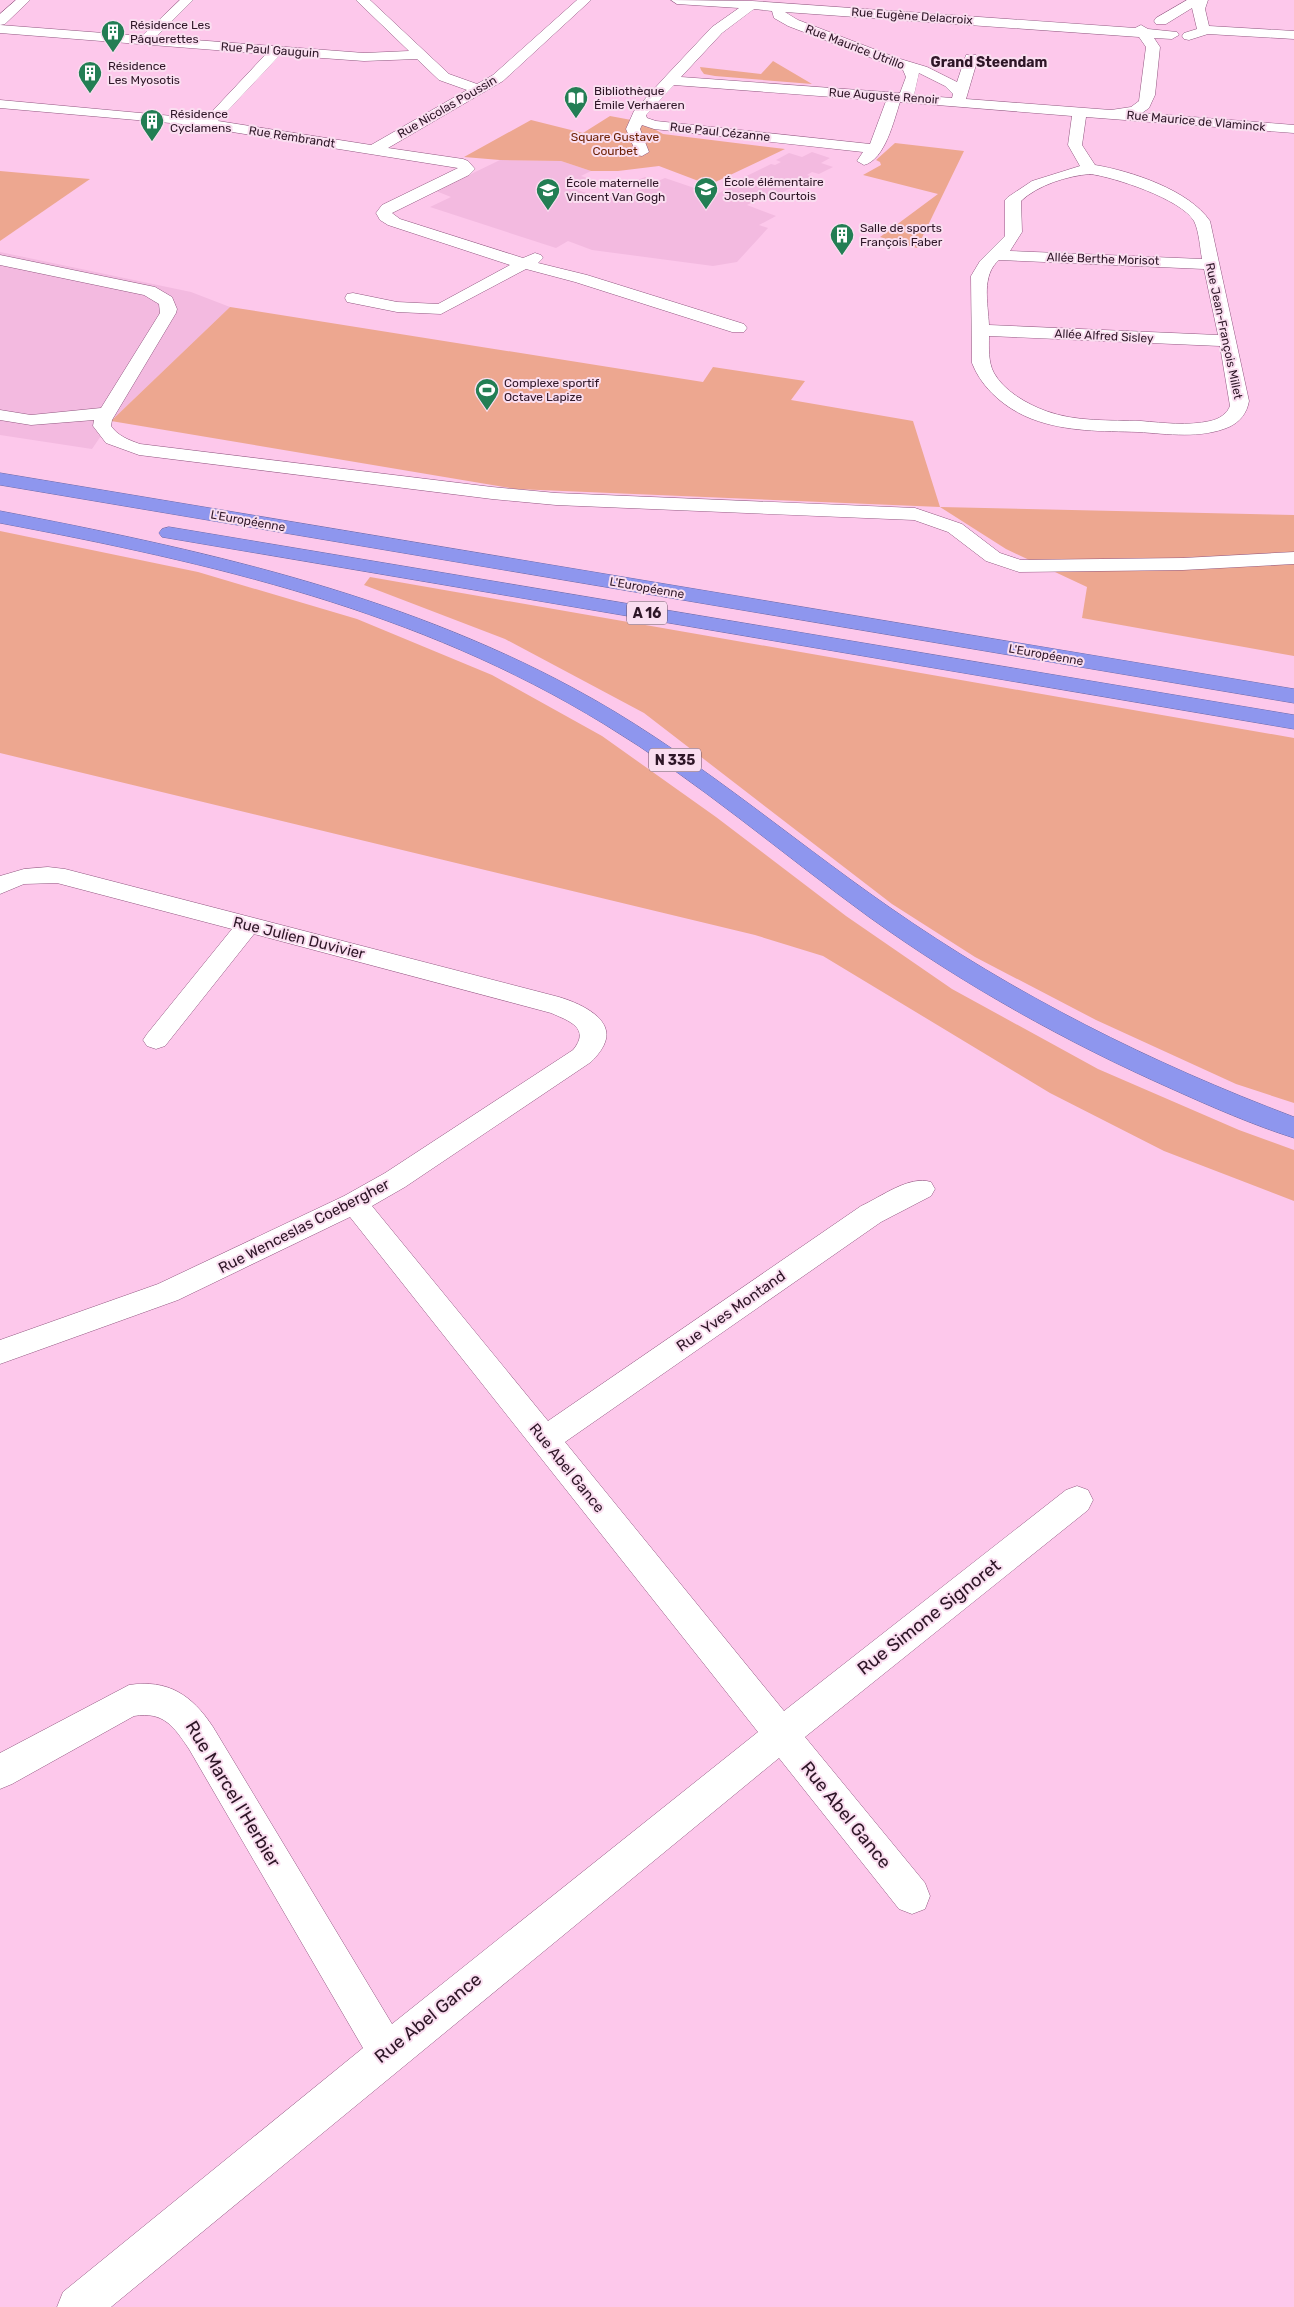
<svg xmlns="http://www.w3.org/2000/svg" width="1294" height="2307" font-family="Rubik,sans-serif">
	<rect width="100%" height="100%" fill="#fdc8eb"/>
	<g fill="#f3bae0">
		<polygon points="812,152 830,158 821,163 833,167 819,174 812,172 807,175 813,177 769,199 762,197 747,205 776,216 759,225 768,228 737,262 713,266 592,250 568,241 556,248 430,207 451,197 436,191 500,160 561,161 591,171 581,176 593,180 575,189 606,200 613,196 622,199 642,189 630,183 645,177 658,181 665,178 715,195 731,187 728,185 771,164 775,165 781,162 776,160 789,153 802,157"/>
		<polygon points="0,252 191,292 230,307 111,421 92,449 0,435"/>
	</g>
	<g fill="#eda790">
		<polygon points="773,61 812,84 715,76 704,74 701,70 700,67 761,74"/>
		<polygon points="610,116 642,122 663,134 785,149 709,185 659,166 618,171 591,171 561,161 500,160 464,157 531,120 583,133"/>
		<polygon points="895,143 964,151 917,248 880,237 938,194 863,175 881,165 880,162 876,160"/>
		<polygon points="0,171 90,179 0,241"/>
		<polygon points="230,307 703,382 713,367 805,381 791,400 913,421 940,507 1294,515 1294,656 1082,618 1087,587 1006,549 940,507 516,489 111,421"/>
		<polygon points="0,531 198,572 357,619 492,675 602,736 716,817 846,916 952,989 1098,1069 1239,1130 1294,1150 1294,1201 1164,1151 1050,1093 823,956 755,935 0,753"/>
		<polygon points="370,577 1294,738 1294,1103 1236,1084 1096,1020 975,957 892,904 644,713 505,639 364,585"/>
	</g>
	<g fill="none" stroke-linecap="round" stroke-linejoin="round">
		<g stroke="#915780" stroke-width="1">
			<g id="minor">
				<polygon points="16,0 30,0 5,24 0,25 0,14"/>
				<path d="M180,0H193L156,37L364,53L409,51L356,0H370L449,74L477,84L493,75L577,0H591L503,81L388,148L463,159L468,161L475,169L469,175L392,213L400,219L523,258L535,253L541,255L543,258L538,263L587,275L744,324L747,328L744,332H732L575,282L526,269L441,314L397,312L347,302L345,298L347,294L353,293L397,302L438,304L510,265L388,225L380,220L376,213L382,205L458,168L182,124L0,108V100L205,119L266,54L0,33V25L142,36ZM280,55L364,61L417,59L439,80L467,90L371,145L218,121Z"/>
				<path d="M671,0L752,1L1135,28L1141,25L1148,29L1177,32L1179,35L1172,39L1154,38L1160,47L1155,95L1149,108L1142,113L1294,125V133L1086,117L1082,145L1095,165C1131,171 1189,190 1210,221L1249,401C1247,413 1240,422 1229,427C1201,439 1168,434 1138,432C1103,431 1066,432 1032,419C1006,409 982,389 972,363L971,276L980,261L1005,236V200L1008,197L1032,181L1080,166L1068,145L1072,116L900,102C894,120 885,160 864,165L857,161L863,152L654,129L642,125L640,129L649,152L642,156L637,155L626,129L634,111L665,77L712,27L739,8L677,4ZM754,9L772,11L774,18L788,26L903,70L906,77L900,93L681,77L722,33ZM785,12L1139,37L1146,47L1139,101L1131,107L1111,110L966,99L978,58L976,55H966L957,82L927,67L897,58L798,20ZM919,73L945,86L953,94L952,98L914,95ZM674,85L886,101L870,144L656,121L647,118L646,115ZM1090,174C1114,177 1181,199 1194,221C1199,231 1200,248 1202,259L1010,251L1022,232L1021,201C1038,185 1067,176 1090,174ZM999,260L1204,269L1218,335L989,325C988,303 981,275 999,260ZM989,336L1220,346L1230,406C1227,414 1219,419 1210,421C1188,426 1164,423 1141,421C1110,420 1076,422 1046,411C1027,404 1004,391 994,373C988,362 989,348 989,336Z"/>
				<polygon points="1187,0 1208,0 1205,9 1209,26 1294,31 1294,39 1208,34 1189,40 1184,39 1182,36 1184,33 1197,29 1192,8 1166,24 1156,24 1154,21 1156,18"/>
				<path d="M0,255L155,287L172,297L177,309L176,313L112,420L111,426C118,436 129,440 140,444L492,487L556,493L915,508L962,524L1000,553L1021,560L1183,558L1294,552V564L1183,570L1019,572L986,561L948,532L914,520L556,505L492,499L139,455L106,443L93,426L94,420L31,425L0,420V410L31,415L101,408L160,313L159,304L144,295L0,265Z"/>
				<path d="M48,867L65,869L559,997C576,1002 611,1016 606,1039C604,1048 597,1056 591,1062L405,1187L372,1206L548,1421L861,1206C881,1197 909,1175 931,1182L935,1189L931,1196L881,1222L565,1442L784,1711L1066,1490L1077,1486L1088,1490L1093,1500L1088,1510L805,1737L925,1883L930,1896L925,1909L912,1914L899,1909L779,1758L111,2307H57L63,2292L363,2048L189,1749C174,1727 164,1711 134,1716L12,1784L0,1789V1753L129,1685C168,1679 192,1695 213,1727L392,2024L758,1732L350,1217L178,1300L0,1364V1340L158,1284L344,1196L385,1173L573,1050C591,1028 569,1021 551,1013L254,934L165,1046L156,1049L147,1046L143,1040L147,1034L232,929L57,883L24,884L0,894V876L24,869Z"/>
			</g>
		</g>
		<g stroke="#6c69a8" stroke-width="1">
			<g id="highway">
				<polygon points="0,473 1294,689 1294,703 0,485"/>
				<path d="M0,511C198,549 395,592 573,688C687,749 784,834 889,907C1015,995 1151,1063 1294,1117V1138C1253,1125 1212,1107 1172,1089C1066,1042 964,985 869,917C781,853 698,781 604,724C418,610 212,563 0,523Z"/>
				<polygon points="169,527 1294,715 1294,729 162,537 159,533 162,529"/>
			</g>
		</g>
		<use href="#minor" fill="#fff" fill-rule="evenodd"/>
		<use href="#highway" fill="#8e96ee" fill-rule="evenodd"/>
	</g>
	<defs>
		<g id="building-pin" transform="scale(1.25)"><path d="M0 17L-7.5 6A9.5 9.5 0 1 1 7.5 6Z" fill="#237e54" stroke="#fadef0"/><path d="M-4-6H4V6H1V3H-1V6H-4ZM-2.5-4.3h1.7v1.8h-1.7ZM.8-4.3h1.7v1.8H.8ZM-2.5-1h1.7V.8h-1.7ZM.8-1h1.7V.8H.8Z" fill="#fff"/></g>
		<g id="library-pin" transform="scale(1.25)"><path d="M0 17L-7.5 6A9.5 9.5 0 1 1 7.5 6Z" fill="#237e54" stroke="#fadef0"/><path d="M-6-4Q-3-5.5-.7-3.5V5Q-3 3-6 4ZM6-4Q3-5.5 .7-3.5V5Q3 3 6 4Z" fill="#fff"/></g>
		<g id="school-pin" transform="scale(1.25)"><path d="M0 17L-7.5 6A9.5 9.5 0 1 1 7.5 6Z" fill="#237e54" stroke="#fadef0"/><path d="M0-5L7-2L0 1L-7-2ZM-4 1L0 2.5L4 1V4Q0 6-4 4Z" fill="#fff"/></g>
		<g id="stadium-pin" transform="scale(1.25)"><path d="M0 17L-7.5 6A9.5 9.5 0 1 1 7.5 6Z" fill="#237e54" stroke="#fadef0"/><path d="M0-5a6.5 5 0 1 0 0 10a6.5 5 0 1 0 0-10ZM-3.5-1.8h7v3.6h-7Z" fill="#fff"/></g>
	</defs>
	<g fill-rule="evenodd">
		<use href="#building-pin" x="113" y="32"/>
		<use href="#building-pin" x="90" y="73"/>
		<use href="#library-pin" x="576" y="98"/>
		<use href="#building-pin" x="152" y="121"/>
		<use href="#school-pin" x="706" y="189"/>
		<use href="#school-pin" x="548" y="190"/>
		<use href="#building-pin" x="842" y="235"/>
		<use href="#stadium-pin" x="487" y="390"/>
	</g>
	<g text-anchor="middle" stroke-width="4" stroke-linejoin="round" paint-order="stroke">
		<g font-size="12" fill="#2e1627" stroke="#fadef0">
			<text transform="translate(912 16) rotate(4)" y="4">Rue Eugène Delacroix</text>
			<text transform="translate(855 47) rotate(21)" y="4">Rue Maurice Utrillo</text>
			<text transform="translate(270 50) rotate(4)" y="4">Rue Paul Gauguin</text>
			<text transform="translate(884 96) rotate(4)" y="4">Rue Auguste Renoir</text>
			<text transform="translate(447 107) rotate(-30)" y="4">Rue Nicolas Poussin</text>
			<text transform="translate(1196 121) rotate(5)" y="4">Rue Maurice de Vlaminck</text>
			<text transform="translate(720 132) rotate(6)" y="4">Rue Paul Cézanne</text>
			<text transform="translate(292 137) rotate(9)" y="4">Rue Rembrandt</text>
			<text transform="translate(1103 259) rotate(2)" y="4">Allée Berthe Morisot</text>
			<text transform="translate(1224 331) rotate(78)" y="4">Rue Jean-François Millet</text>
			<text transform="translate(1104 336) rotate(3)" y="4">Allée Alfred Sisley</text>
			<text transform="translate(248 521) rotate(10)" y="4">L'Européenne</text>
			<text transform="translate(647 588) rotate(10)" y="4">L'Européenne</text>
			<text transform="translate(1046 655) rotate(10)" y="4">L'Européenne</text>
		</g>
		<g font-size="12" fill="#2e1627" stroke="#fadef0" text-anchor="start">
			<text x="130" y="29">Résidence Les<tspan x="130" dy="14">Pâquerettes</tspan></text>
			<text x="108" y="70">Résidence<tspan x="108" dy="14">Les Myosotis</tspan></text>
			<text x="594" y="95">Bibliothèque<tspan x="594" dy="14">Émile Verhaeren</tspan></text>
			<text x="170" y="118">Résidence<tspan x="170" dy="14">Cyclamens</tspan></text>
			<text x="724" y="186">École élémentaire<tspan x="724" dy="14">Joseph Courtois</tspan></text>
			<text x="566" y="187">École maternelle<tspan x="566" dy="14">Vincent Van Gogh</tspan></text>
			<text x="860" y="232">Salle de sports<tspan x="860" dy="14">François Faber</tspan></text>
			<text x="504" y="387">Complexe sportif<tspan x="504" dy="14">Octave Lapize</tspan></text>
		</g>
		<g font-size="12" fill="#6b1e00" stroke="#fadef0">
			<text x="615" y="141">Square Gustave<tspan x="615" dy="14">Courbet</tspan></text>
		</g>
		<g font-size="14" font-weight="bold" fill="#2e1627" stroke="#fadef0">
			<text x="989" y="67">Grand Steendam</text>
		</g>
		<g fill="#fadef0" stroke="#6b5263" stroke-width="1">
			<rect x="627" y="601.5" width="40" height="23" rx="4"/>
			<rect x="649" y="748.5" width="52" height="23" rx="4"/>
		</g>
		<g font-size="14" font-weight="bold" fill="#2e1627">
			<text x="647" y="618">A 16</text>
			<text x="675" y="765">N 335</text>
		</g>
		<g font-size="15" fill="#2e1627" stroke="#fadef0">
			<text transform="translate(299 938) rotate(14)" y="5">Rue Julien Duvivier</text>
			<text transform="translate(304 1226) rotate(-27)" y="5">Rue Wenceslas Coebergher</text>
			<text transform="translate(731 1311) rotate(-35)" y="5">Rue Yves Montand</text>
			<text transform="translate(567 1468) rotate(51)" y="5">Rue Abel Gance</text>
		</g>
		<g font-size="18" fill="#2e1627" stroke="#fadef0">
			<text transform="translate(929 1617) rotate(-38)" y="6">Rue Simone Signoret</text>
			<text transform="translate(233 1794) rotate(59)" y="6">Rue Marcel l'Herbier</text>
			<text transform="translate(846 1815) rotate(51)" y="6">Rue Abel Gance</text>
			<text transform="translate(428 2018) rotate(-39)" y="6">Rue Abel Gance</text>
		</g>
	</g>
</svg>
